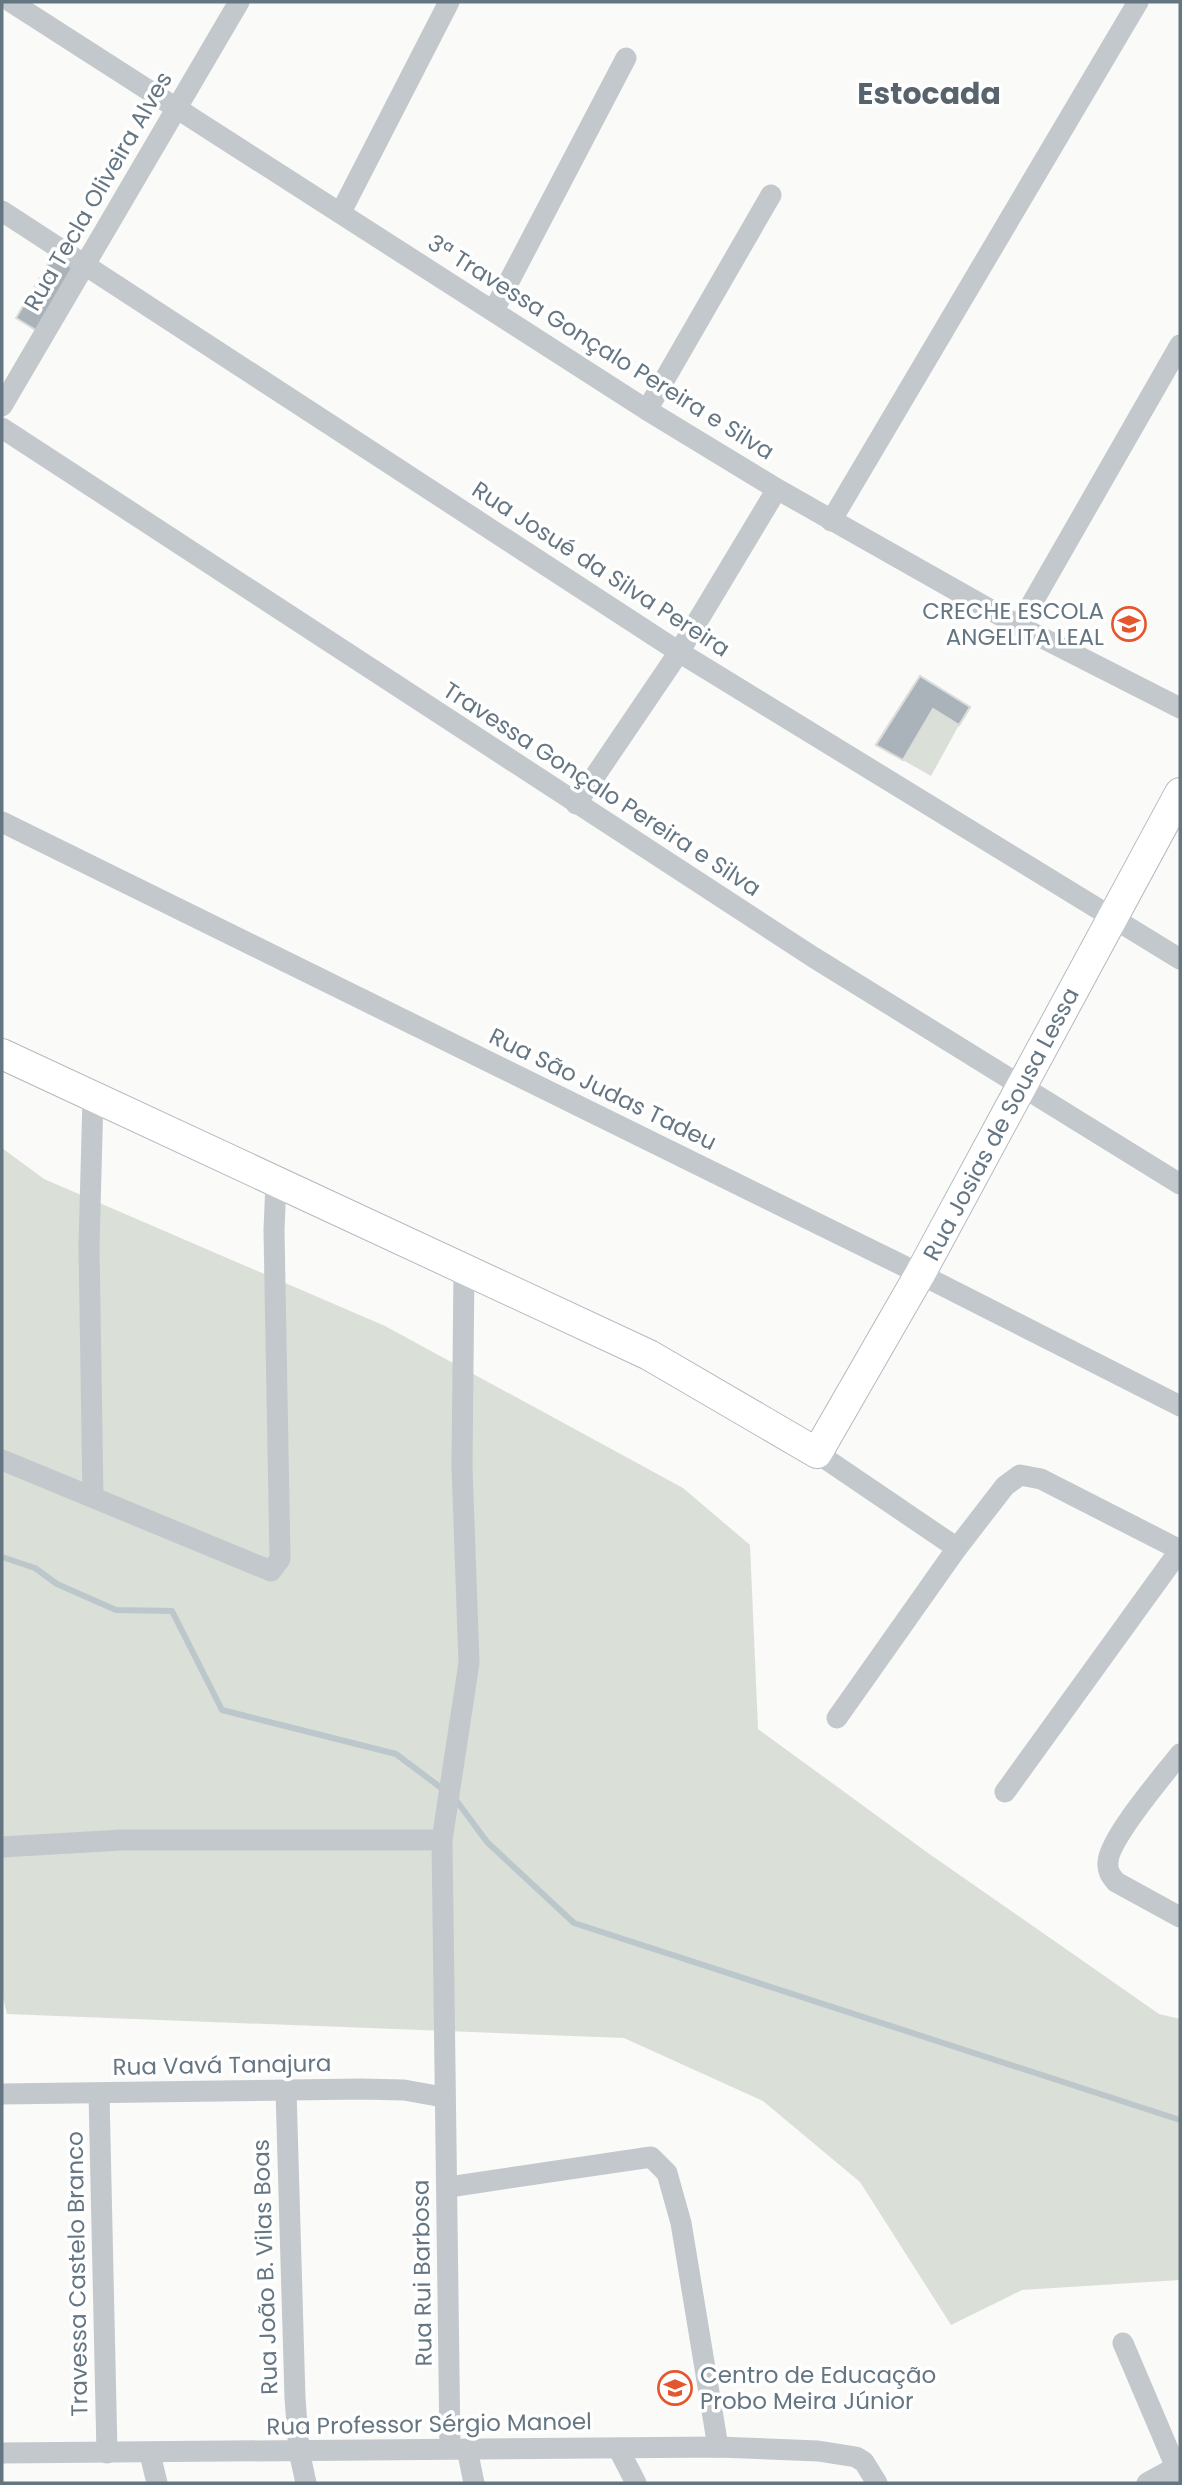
<svg xmlns="http://www.w3.org/2000/svg" width="1182" height="2485" font-family="Poppins,sans-serif">
	<rect width="100%" height="100%" fill="#fafaf8"/>
	<g fill="#dadfd7">
		<polygon points="933,709 959,725 931,776 903,760"/>
		<polygon points="2,1148 44,1179 385,1326 683,1488 750,1545 758,1729 928,1853 1159,2014 1180,2019 1180,2280 1022,2290 951,2325 860,2182 763,2101 624,2038 7,2014 2,1993"/>
	</g>
	<g fill="none" stroke-linecap="round" stroke-linejoin="round">
		<g stroke="#bbc7cb" stroke-width="6">
			<polyline points="2,1557 35,1568 57,1584 116,1610 172,1611 222,1710 396,1754 444,1790"/>
			<polyline points="453,1796 487,1842 574,1923 1180,2120"/>
		</g>
	</g>
	<g fill="#aab3b9" stroke="#dcdcda" stroke-width="2">
		<polygon points="57,249 84,267 44,335 16,318"/>
		<polygon points="920,676 970,707 959,725 933,709 903,760 876,745"/>
		<polygon points="920,676 970,707 959,725 933,709 903,760 876,745"/>
	</g>
	<g fill="none" stroke-linecap="round" stroke-linejoin="round">
		<g stroke="#b3babf" stroke-width="32">
			<polyline id="secondary" points="2,1054 649,1355 817,1453 920,1274 1180,793"/>
		</g>
		<g stroke="#c3c8cc" stroke-width="21">
			<polyline points="11,2 647,410 777,489 1019,626 1180,708"/>
			<polyline points="2,211 679,652 1180,959"/>
			<polyline points="341,212 449,2"/>
			<polyline points="494,310 626,58"/>
			<polyline points="2,406 239,2"/>
			<polyline points="647,410 771,195"/>
			<polyline points="2,428 813,957 1180,1184"/>
			<polyline points="831,521 1138,2"/>
			<polyline points="1019,626 1180,345"/>
			<polyline points="576,804 679,652 777,489"/>
			<polyline points="2,822 920,1274 1180,1406"/>
			<polyline points="817,1453 957,1548"/>
			<polyline points="2,1460 271,1571 280,1559 274,1230 276,1182"/>
			<polyline points="93,1497 89,1246 93,1097"/>
			<polyline points="837,1718 957,1548 1005,1486 1020,1475 1041,1479 1180,1550"/>
			<path d="M1180,1754C1164,1775 1109,1838 1108,1862C1107,1871 1111,1876 1116,1882L1180,1917"/>
			<polyline points="1005,1792 1180,1550"/>
			<polyline points="2,1847 122,1840 442,1840"/>
			<polyline points="286,2090 295,2398 299,2451 306,2483"/>
			<polyline points="99,2093 107,2453"/>
			<polyline points="2,2094 361,2089 404,2090 443,2097"/>
			<polyline points="449,2187 651,2157 667,2173 681,2223 718,2447"/>
			<polyline points="1123,2343 1180,2477"/>
			<polyline points="450,2448 442,1840 469,1663 462,1466 464,1268"/>
			<polyline points="618,2448 636,2483"/>
			<polyline points="467,2449 474,2483"/>
			<polyline points="2,2453 718,2447 818,2451 856,2457 864,2462 877,2483"/>
			<polyline points="150,2454 157,2483"/>
			<polyline points="1147,2483 1180,2465"/>
		</g>
		<use href="#secondary" stroke="#fff" stroke-width="30"/>
	</g>
	<defs>
		<g id="school-ring" transform="scale(1.75)"><circle r="9.5" fill="#fff" stroke="#e4572e" stroke-width="1.5"/><path d="M0-5L7-2L0 1L-7-2ZM-4 1L0 2.5L4 1V4Q0 6-4 4Z" fill="#e4572e"/></g>
	</defs>
	<g fill-rule="evenodd">
		<use href="#school-ring" x="1129" y="624"/>
		<use href="#school-ring" x="675" y="2388"/>
	</g>
	<g text-anchor="middle" stroke-width="7" stroke-linejoin="round" paint-order="stroke">
		<g font-size="23" fill="#657683" stroke="#fff">
			<text transform="translate(98 191) rotate(-60)" y="8">Rua Tecla Oliveira Alves</text>
			<text transform="translate(601 347) rotate(32)" y="8">3ª Travessa Gonçalo Pereira e Silva</text>
			<text transform="translate(601 569) rotate(33)" y="8">Rua Josué da Silva Pereira</text>
			<text transform="translate(602 789) rotate(33)" y="8">Travessa Gonçalo Pereira e Silva</text>
			<text transform="translate(603 1089) rotate(26)" y="8">Rua São Judas Tadeu</text>
			<text transform="translate(1001 1124) rotate(-62)" y="8">Rua Josias de Sousa Lessa</text>
			<text transform="translate(222 2065) rotate(-1)" y="8">Rua Vavá Tanajura</text>
			<text transform="translate(265 2267) rotate(-92)" y="8">Rua João B. Vilas Boas</text>
			<text transform="translate(422 2273) rotate(-91)" y="8">Rua Rui Barbosa</text>
			<text transform="translate(77 2274) rotate(-91)" y="8">Travessa Castelo Branco</text>
			<text transform="translate(429 2424) rotate(-1)" y="8">Rua Professor Sérgio Manoel</text>
		</g>
		<g font-size="23" fill="#657683" stroke="#fff" text-anchor="end">
			<text x="1104" y="619">CRECHE ESCOLA<tspan x="1104" dy="26">ANGELITA LEAL</tspan></text>
			<text x="700" y="2383" text-anchor="start">Centro de Educação<tspan x="700" dy="26">Probo Meira Júnior</tspan></text>
		</g>
		<g font-size="30" font-weight="bold" fill="#57646e" stroke="#fff">
			<text x="929" y="104">Estocada</text>
		</g>
	</g>
	<rect width="1182" height="2485" fill="none" stroke="#657683" stroke-width="7"/>
</svg>
